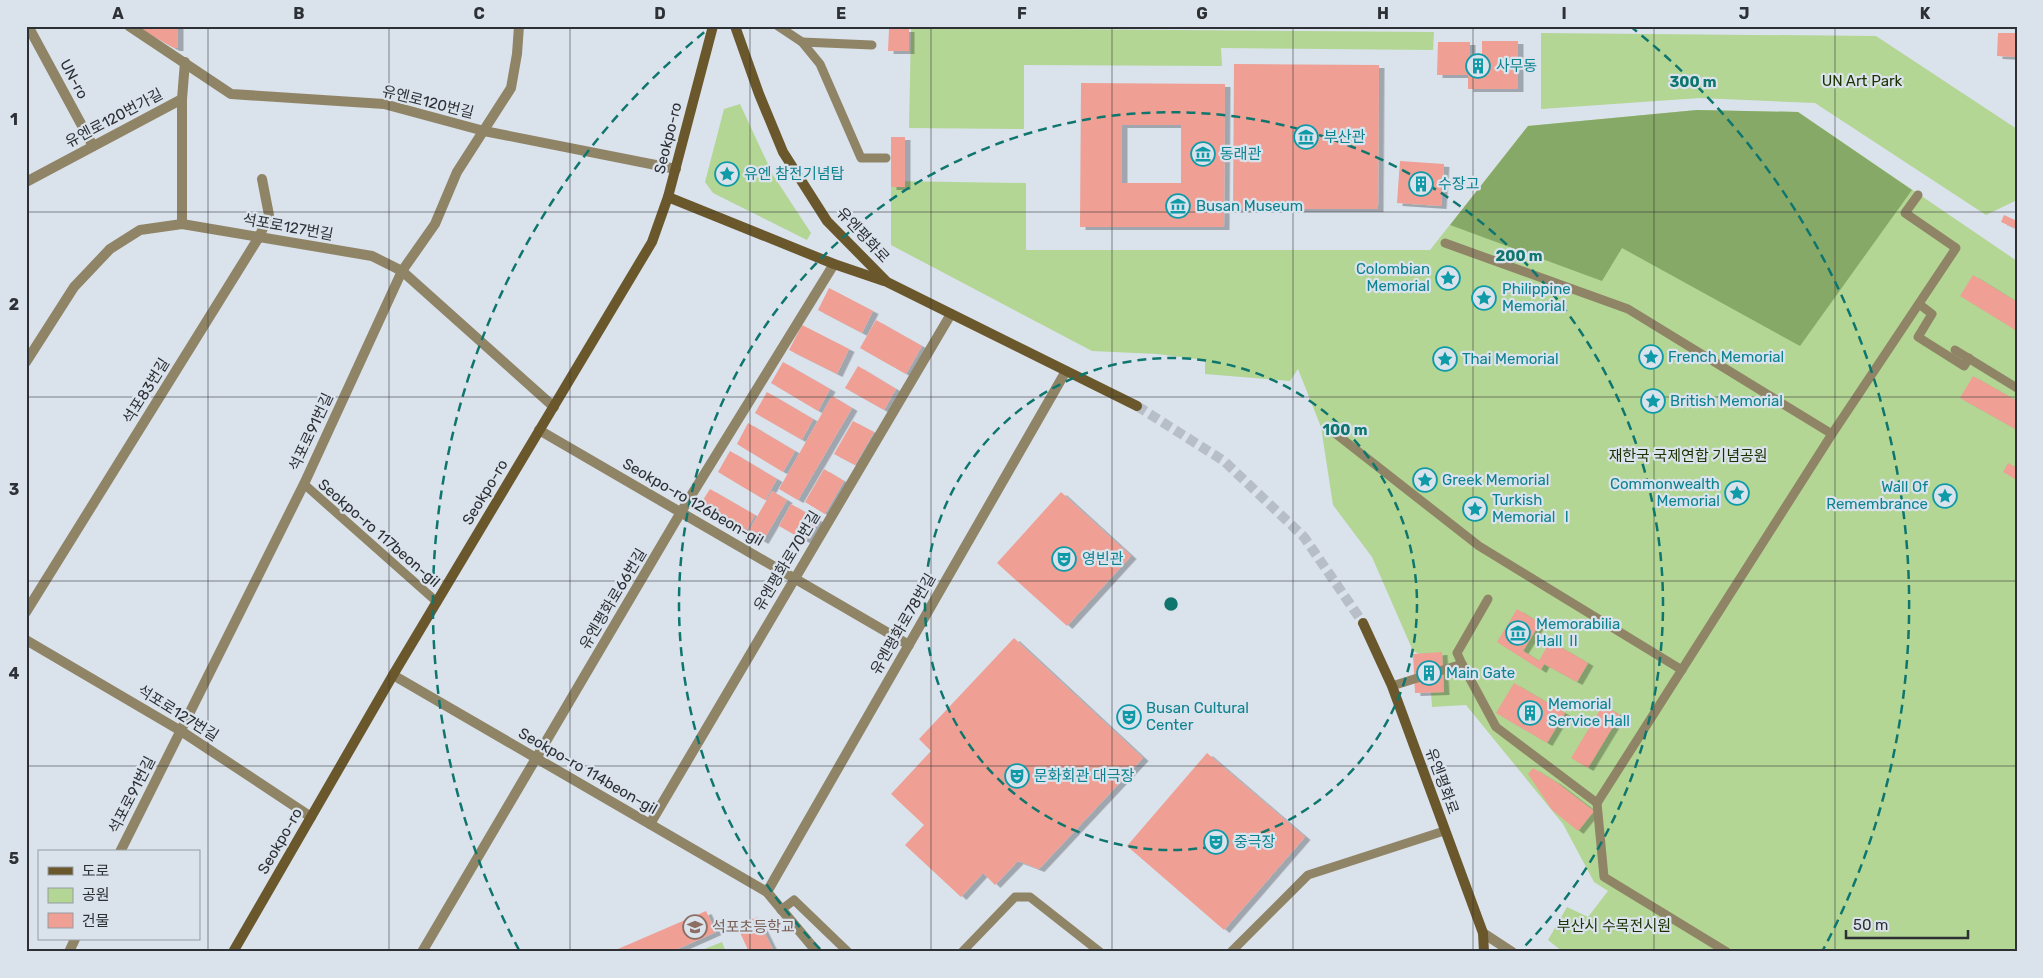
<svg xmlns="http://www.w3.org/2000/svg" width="2043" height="978" font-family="Rubik,'Noto Sans KR',sans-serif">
	<defs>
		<filter id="shadow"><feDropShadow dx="5.5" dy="3" stdDeviation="0" flood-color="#0004"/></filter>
	</defs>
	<rect width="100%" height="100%" fill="#dae2ec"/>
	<g fill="#b3d694">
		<polygon points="911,28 1434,32 1433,50 1221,48 1222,66 1024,65 1024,129 909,128"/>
		<polygon points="1541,33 1876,36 2017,129 2017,200 1986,215 1815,103 1700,98 1541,109"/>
		<polygon points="740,104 773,175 811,233 807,240 713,193 705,182 724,109"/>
		<polygon points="1697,110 1798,112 2017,261 2017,952 1563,952 1548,940 1567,907 1588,917 1608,891 1594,882 1563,824 1466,705 1432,707 1431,693 1419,654 1413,651 1372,557 1333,505 1321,427 1298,369 1290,381 1205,374 1205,360 1157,354 1092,351 891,245 891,181 1026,183 1026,250 1430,250 1528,126"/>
		<polygon points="722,942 726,952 697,952"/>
	</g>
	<polygon fill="#87a968" points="1697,110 1798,112 1912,190 1800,346 1622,248 1602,281 1450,225 1528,126"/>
	<g fill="#ef9f93" fill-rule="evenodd" filter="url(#shadow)">
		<polygon points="135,26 178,26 178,48 174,48"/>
		<polygon points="889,29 909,29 909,51 888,51"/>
		<polygon points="1998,33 2017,33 2017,57 1997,56"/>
		<polygon points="1482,41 1518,41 1518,89 1468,89 1468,75 1437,75 1438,42 1470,42 1470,57 1482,57"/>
		<polygon points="1234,64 1379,65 1378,209 1233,209"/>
		<path d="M1081,83L1225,84L1224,227H1080ZM1122,125H1181V183H1122Z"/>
		<rect x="891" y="137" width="14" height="50"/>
		<polygon points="1400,161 1444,164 1441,206 1397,203"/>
		<polygon points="2004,215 2017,221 2017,229 2001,222"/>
		<polygon points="1973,275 2017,302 2017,331 1960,296"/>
		<polygon points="829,288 873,311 862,333 818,310"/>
		<polygon points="876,320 922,346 906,374 860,348"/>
		<polygon points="802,325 849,349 837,374 789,350"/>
		<polygon points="783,362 830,389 818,411 771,383"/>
		<polygon points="858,366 896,389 884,410 845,388"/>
		<polygon points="1973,376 2017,401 2017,430 1960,398"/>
		<polygon points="767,392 813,419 802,440 755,413"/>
		<polygon points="832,396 852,408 798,500 779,489"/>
		<polygon points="853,421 874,432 855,465 834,454"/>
		<polygon points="748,423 795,451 783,472 737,444"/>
		<polygon points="730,451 777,479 765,500 718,472"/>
		<polygon points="2008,463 2017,468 2017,480 2003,472"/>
		<polygon points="824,469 844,481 825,514 805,502"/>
		<polygon points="710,489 755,515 746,531 705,508 703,500"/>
		<polygon points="772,491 787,500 763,541 748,532"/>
		<polygon points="1061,492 1131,556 1067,626 997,563"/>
		<polygon points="791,504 819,520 806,541 779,526"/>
		<polygon points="1517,609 1540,623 1523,651 1539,661 1550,641 1588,663 1577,682 1544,664 1541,670 1497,642"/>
		<polygon points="1014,638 1143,758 1039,869 1018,861 995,885 983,873 961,897 905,845 924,825 891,794 931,751 919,739"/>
		<polygon points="1442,652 1444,692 1415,693 1413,654"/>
		<polygon points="1514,683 1565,713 1547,743 1496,713"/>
		<polygon points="1603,705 1620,715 1588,768 1571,758"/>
		<polygon points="1207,753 1305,837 1224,930 1127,846"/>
		<polygon points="1533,768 1556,782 1594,811 1578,831 1552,810 1528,774"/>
		<polygon points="706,911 716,932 671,952 611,952"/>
		<polygon points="757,917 774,952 749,952 737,926"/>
	</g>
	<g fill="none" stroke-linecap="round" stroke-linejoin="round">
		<polyline stroke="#b7bec7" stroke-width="10" stroke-dasharray="10 5" stroke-linecap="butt" points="1137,406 1224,461 1304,537 1363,623"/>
		<g stroke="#908467" stroke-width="9">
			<polyline points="778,26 802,42 820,64 861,158 886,158"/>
			<polyline points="802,42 872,45"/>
			<polyline points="1445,243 1628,309 1832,434"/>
			<polyline points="1919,304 1932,314 1918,337 1964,366 1969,358"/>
			<polyline points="1955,350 2017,388"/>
			<polyline points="1336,434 1479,546 1682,670"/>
			<polyline points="304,484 437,602"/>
			<polyline points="1488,599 1457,653 1462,664 1496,727 1597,803 1832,434 1956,248 1905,213 1918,195"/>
			<polyline points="1392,686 1462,664"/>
			<polyline points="1597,803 1604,877 1727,952"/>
			<polyline points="781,910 794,900 848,952"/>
			<polyline points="962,952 1015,897 1030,897 1100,952"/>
			<polyline points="1231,952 1308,875 1444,831"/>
		</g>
		<g stroke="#908467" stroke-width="10">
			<polyline points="28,26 93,146"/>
			<polyline points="129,26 231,94 384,104 484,131 676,169"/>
			<polyline points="26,182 182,99"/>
			<polyline points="182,224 182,99 185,62"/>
			<polyline points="26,362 74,287 110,249 140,230 182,224 372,256 402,271 554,407"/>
			<polyline points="539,430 909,645"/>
			<polyline points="26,612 259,237 269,215 262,179"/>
			<polyline points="26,640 181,731 311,817"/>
			<polyline points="393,675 767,892 817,952"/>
			<polyline points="650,824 951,314"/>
			<polyline points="120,852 304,484 402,271 435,224 457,172 511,88 517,54 519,26"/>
			<polyline points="767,892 1066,371"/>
			<polyline points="1483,933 1512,952"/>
			<polyline points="69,952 75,939"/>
			<polyline points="422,952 681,512 834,264"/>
		</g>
		<g stroke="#6a582c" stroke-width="10">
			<polyline points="735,26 759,94 783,152 827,221 887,282 1137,406"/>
			<polyline points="668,197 834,264 884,281"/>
			<polyline points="1363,623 1392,686 1483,933 1484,952"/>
			<polyline points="233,952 393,675 652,242 668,197 713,26"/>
		</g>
	</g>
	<path fill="none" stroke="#2d3034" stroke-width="1" stroke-opacity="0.55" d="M208,26V952M389,26V952M570,26V952M750,26V952M931,26V952M1112,26V952M1293,26V952M1473,26V952M1654,26V952M1835,26V952M26,212H2017M26,397H2017M26,581H2017M26,766H2017"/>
	<g fill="none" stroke="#0f766e" stroke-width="2.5" stroke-dasharray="9 6">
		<circle cx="1171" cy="604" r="246"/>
		<path d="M820 949A492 492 0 1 1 1522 949"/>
		<path d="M519 950A738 738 0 0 1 712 26M1630 26A738 738 0 0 1 1823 950"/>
	</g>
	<defs>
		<g id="building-ring" transform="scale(1.25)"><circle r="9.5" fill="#dae2ec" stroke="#0f9aa8" stroke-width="1.5"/><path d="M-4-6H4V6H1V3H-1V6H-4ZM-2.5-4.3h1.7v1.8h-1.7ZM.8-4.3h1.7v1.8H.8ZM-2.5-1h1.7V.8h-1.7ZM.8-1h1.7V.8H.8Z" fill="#0f9aa8"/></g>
		<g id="museum-ring" transform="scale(1.25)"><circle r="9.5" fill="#dae2ec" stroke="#0f9aa8" stroke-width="1.5"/><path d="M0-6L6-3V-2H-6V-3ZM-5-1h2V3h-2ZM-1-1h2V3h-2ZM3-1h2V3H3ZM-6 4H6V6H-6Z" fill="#0f9aa8"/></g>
		<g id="sight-ring" transform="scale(1.25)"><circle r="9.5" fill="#dae2ec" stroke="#0f9aa8" stroke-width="1.5"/><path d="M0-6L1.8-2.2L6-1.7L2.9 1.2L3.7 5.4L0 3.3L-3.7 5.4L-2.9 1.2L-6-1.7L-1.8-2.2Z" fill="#0f9aa8"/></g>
		<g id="theatre-ring" transform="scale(1.25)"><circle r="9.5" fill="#dae2ec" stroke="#0f9aa8" stroke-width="1.5"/><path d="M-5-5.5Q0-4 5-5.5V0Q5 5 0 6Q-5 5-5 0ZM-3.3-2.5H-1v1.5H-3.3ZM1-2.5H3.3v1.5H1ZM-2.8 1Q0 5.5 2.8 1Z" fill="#0f9aa8"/></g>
		<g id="school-ring" transform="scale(1.25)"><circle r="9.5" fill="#dae2ec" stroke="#8d6e63" stroke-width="1.5"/><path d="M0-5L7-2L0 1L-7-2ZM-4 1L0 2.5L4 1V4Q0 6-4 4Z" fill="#8d6e63"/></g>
	</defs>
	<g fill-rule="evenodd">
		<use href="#building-ring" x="1478" y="66"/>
		<use href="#museum-ring" x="1306" y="137"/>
		<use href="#museum-ring" x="1203" y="154"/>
		<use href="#sight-ring" x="727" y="174"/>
		<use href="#building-ring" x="1421" y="184"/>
		<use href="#museum-ring" x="1178" y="206"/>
		<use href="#sight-ring" x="1448" y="278"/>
		<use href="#sight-ring" x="1484" y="298"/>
		<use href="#sight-ring" x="1651" y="357"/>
		<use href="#sight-ring" x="1445" y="359"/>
		<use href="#sight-ring" x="1653" y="401"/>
		<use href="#sight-ring" x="1425" y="480"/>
		<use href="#sight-ring" x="1737" y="493"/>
		<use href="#sight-ring" x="1945" y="496"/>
		<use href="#sight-ring" x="1475" y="509"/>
		<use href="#theatre-ring" x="1064" y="559"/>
		<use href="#museum-ring" x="1518" y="633"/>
		<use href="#building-ring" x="1429" y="673"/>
		<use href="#building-ring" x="1530" y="713"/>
		<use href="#theatre-ring" x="1129" y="717"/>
		<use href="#theatre-ring" x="1017" y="776"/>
		<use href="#theatre-ring" x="1216" y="842"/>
		<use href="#school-ring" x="695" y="927"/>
	</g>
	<g text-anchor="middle" stroke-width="4.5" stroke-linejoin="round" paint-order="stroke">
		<g font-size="15" fill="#0d838f" stroke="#dae2ec" text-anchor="start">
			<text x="1496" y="71">사무동</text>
			<text x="1324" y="142">부산관</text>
			<text x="1220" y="159">동래관</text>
			<text x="744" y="179">유엔 참전기념탑</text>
			<text x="1438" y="189">수장고</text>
			<text x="1196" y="211">Busan Museum</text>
			<text x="1430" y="274" text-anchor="end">Colombian<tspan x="1430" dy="17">Memorial</tspan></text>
			<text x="1502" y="294">Philippine<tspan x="1502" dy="17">Memorial</tspan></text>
			<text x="1668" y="362">French Memorial</text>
			<text x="1462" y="364">Thai Memorial</text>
			<text x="1670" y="406">British Memorial</text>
			<text x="1442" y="485">Greek Memorial</text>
			<text x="1720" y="489" text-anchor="end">Commonwealth<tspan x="1720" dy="17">Memorial</tspan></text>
			<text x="1928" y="492" text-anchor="end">Wall Of<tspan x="1928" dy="17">Remembrance</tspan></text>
			<text x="1492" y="505">Turkish<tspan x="1492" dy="17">Memorial Ⅰ</tspan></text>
			<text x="1082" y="564">영빈관</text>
			<text x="1536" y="629">Memorabilia<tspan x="1536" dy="17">Hall Ⅱ</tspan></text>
			<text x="1446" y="678">Main Gate</text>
			<text x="1548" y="709">Memorial<tspan x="1548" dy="17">Service Hall</tspan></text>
			<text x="1146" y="713">Busan Cultural<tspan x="1146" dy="17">Center</tspan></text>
			<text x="1034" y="781">문화회관 대극장</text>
			<text x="1234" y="847">중극장</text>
		</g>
		<g font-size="15" fill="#2d3034" stroke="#dae2ec">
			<text transform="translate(74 79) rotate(62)" y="5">UN-ro</text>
			<text transform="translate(428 102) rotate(14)" y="5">유엔로120번길</text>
			<text transform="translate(114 118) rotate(-28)" y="5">유엔로120번가길</text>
			<text transform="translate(668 138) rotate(-76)" y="5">Seokpo-ro</text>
			<text transform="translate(288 227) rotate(10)" y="5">석포로127번길</text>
			<text transform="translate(863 235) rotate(47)" y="5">유엔평화로</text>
			<text transform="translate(146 391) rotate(-58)" y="5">석포83번길</text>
			<text transform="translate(311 432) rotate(-65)" y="5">석포로91번길</text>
			<text transform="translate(485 492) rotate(-59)" y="5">Seokpo-ro</text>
			<text transform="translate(693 502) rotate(30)" y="5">Seokpo-ro 126beon-gil</text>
			<text transform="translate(379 533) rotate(41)" y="5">Seokpo-ro 117beon-gil</text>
			<text transform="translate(787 561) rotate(-59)" y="5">유엔평화로70번길</text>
			<text transform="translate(613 599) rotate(-59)" y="5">유엔평화로66번길</text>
			<text transform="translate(903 624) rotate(-60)" y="5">유엔평화로78번길</text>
			<text transform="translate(178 713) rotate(32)" y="5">석포로127번길</text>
			<text transform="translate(588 771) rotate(30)" y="5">Seokpo-ro 114beon-gil</text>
			<text transform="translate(1442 781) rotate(70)" y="5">유엔평화로</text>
			<text transform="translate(132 795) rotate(-63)" y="5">석포로91번길</text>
			<text transform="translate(280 841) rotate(-60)" y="5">Seokpo-ro</text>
		</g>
		<g font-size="15" fill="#1d3202" stroke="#dae2ec">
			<text x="1862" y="86">UN Art Park</text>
			<text x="1688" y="461">재한국 국제연합 기념공원</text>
			<text x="1614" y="931">부산시 수목전시원</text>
		</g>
		<g font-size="15" fill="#785e54" stroke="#dae2ec" text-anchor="start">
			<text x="712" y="932">석포초등학교</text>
		</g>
	</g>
	<circle cx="1171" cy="604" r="8" fill="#0f766e" stroke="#dae2ec" stroke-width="2.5"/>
	<g font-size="15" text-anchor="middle" font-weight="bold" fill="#0f766e" stroke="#dae2ec" stroke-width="4.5" stroke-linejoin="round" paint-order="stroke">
		<text x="1693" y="87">300 m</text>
		<text x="1519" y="261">200 m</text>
		<text x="1345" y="435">100 m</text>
	</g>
	<rect width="2043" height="978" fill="none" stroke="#dae2ec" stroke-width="55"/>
	<rect x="38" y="850" width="162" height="90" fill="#dae2ec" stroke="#959ba2"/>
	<rect x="48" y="867" width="25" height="8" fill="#6a582c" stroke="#959ba2"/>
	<text x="82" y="876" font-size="15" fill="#2d3034">도로</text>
	<rect x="48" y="888" width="25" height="15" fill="#b3d694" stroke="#959ba2"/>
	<text x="82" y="900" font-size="15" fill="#2d3034">공원</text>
	<rect x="48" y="913" width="25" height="15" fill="#ef9f93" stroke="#959ba2"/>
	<text x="82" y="926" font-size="15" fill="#2d3034">건물</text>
	<path d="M1846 930v8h122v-8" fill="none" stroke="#2d3034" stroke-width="2.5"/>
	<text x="1853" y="930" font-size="15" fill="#2d3034" stroke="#dae2ec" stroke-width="4" paint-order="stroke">50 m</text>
	<rect x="28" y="28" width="1988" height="922" fill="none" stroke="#2d3034" stroke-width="2"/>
	<g font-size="16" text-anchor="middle" font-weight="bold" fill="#2d3034">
		<text x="118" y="19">A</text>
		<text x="299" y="19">B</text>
		<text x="479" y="19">C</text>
		<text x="660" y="19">D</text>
		<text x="841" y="19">E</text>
		<text x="1022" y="19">F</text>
		<text x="1202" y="19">G</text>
		<text x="1383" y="19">H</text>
		<text x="1564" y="19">I</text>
		<text x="1744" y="19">J</text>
		<text x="1925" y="19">K</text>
		<text x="14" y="125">1</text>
		<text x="14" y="310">2</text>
		<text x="14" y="495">3</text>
		<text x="14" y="679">4</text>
		<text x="14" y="864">5</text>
	</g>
</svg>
